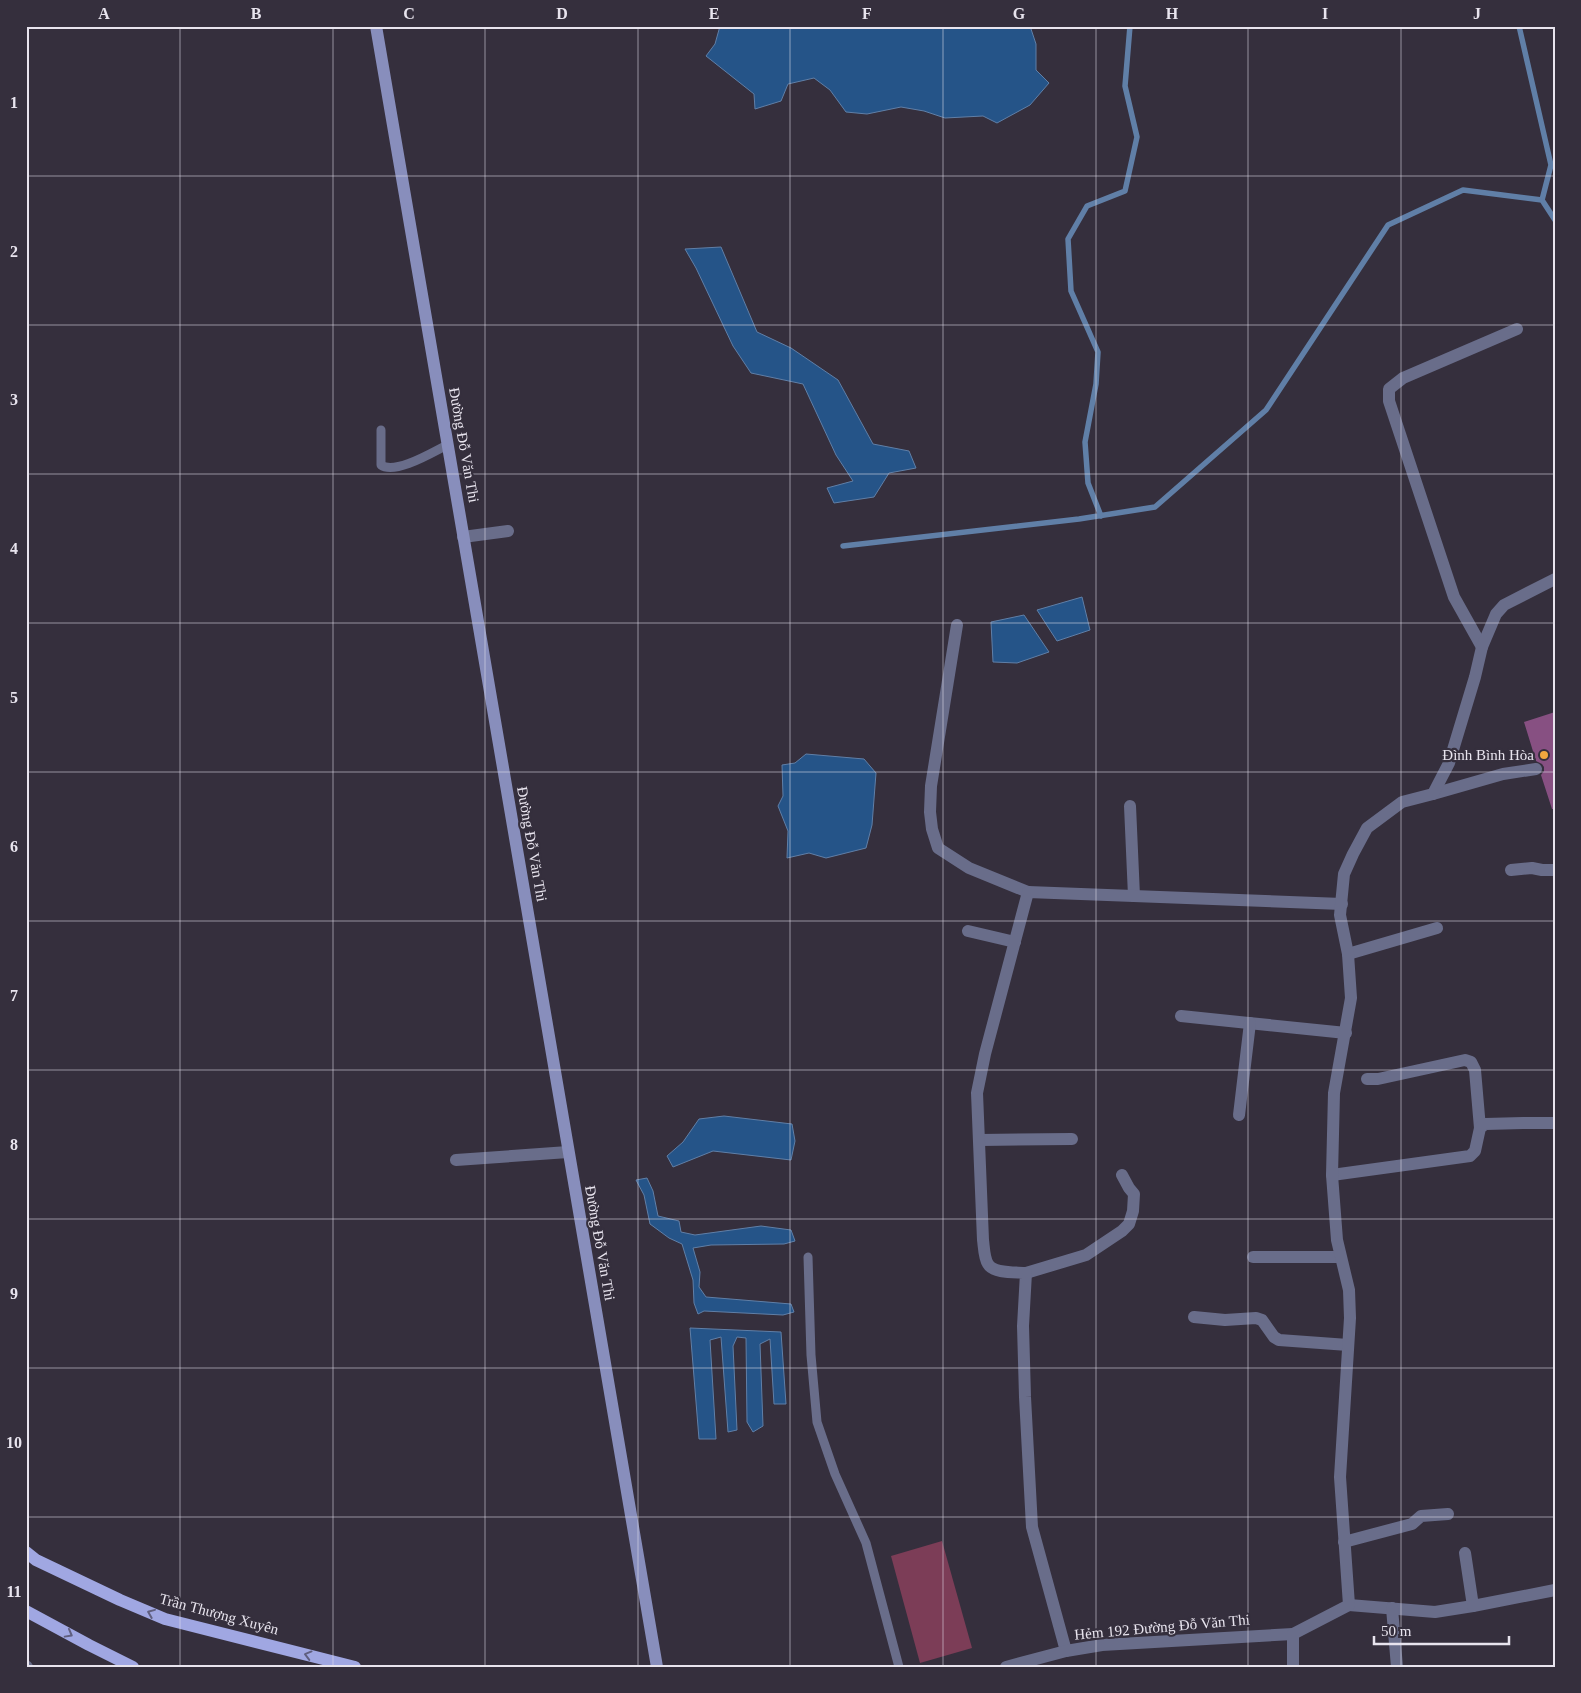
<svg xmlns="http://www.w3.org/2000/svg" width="1581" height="1693" font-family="'Times New Roman',serif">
	<rect width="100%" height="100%" fill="#352f3d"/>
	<polygon fill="#7c3d57" points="942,1541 972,1648 920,1663 891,1556"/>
	<g fill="#255488" stroke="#607fa7">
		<polygon points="720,26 1030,26 1036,44 1036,70 1049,83 1030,105 997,123 983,116 945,118 924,111 901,107 867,114 846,112 830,90 814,78 788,84 781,101 755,109 754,94 706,56 715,44"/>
		<polygon points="721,247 757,332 791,348 838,380 873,444 909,451 916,468 889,473 874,497 834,503 827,488 853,481 836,455 803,384 751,373 733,346 696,268 685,249"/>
		<polygon points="1082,597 1090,630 1057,641 1037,610"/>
		<polygon points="1024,615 1049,652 1017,663 993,662 991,622"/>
		<polygon points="806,754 864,759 876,773 872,825 866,848 826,858 809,853 787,858 788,831 778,806 783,796 782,765 795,763"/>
		<polygon points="724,1116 792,1124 795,1141 791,1160 713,1151 673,1167 667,1156 683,1142 699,1119"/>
		<polygon points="647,1178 653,1191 658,1216 679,1221 681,1232 695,1235 761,1226 791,1230 795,1241 784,1244 711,1245 693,1248 700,1272 699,1287 706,1297 791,1304 794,1312 783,1315 704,1311 698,1314 694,1303 693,1280 682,1244 669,1238 650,1224 644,1195 636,1180"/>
		<polygon points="690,1328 781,1332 786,1404 774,1404 770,1339 760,1344 763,1426 753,1432 747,1422 746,1338 737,1337 733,1346 737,1430 728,1432 721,1337 710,1340 716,1439 699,1439"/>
	</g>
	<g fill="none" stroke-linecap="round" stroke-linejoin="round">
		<g stroke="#607fa7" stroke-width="5.5">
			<polyline points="1519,26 1551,165 1542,200"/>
			<polyline points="1101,516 1088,483 1085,442 1096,384 1098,352 1071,291 1068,239 1087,206 1125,191 1137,137 1125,86 1130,26"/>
			<polyline points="843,546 1079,519 1155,507 1266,410 1388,225 1463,190 1542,200 1555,220"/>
		</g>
	</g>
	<polygon fill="#875082" points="1555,712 1555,809 1552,809 1541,775 1544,771 1544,767 1542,764 1536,761 1524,722"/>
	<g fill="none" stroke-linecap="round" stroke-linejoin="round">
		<g stroke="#696d8a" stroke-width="9">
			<path d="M381,430V465C395,475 433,452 447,445"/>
			<polyline points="808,1257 811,1355 817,1422 835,1474 866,1543 899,1667"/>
		</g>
		<g stroke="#696d8a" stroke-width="12">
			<polyline points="463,537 508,531"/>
			<polyline points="957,625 931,786 930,812 932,829 938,848 969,868 1028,892"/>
			<polyline points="1482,647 1454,597 1389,401 1389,389 1403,378 1517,329"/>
			<polyline points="1433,794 1503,774 1536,769"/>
			<polyline points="1130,806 1134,896"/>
			<polyline points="1511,870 1532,868 1542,870 1555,870"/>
			<polyline points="968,931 1015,942"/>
			<polyline points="1348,954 1437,928"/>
			<polyline points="1181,1016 1346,1033"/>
			<polyline points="1367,1079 1378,1079 1465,1060 1471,1062 1475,1070 1480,1128"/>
			<polyline points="1239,1115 1250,1023"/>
			<polyline points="980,1140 1072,1139"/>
			<polyline points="456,1160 568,1152"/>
			<polyline points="1332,1175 1470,1156 1475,1151 1480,1128 1485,1124 1523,1123 1555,1123"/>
			<polyline points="1253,1257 1340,1257"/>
			<polyline points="1026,1273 1086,1255 1122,1231 1129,1224 1133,1211 1134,1194 1129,1188 1122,1175"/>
			<polyline points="1194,1317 1225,1320 1256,1318 1262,1320 1274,1337 1279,1340 1348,1345"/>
			<polyline points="1344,1542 1412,1524 1421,1516 1448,1514"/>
			<polyline points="1349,1605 1435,1612 1473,1606 1465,1553"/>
			<polyline points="1473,1606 1555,1590"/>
			<polyline points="1392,1608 1397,1667"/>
			<path d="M1066,1651L1032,1527L1025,1397L1023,1326L1026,1273C1016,1272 994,1274 988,1264C984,1258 984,1247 983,1240L977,1093L985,1054L1028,892L1342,904"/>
			<polyline points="26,1666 27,1667"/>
			<polyline points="1006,1667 1066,1651 1102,1645 1293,1634"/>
			<polyline points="1293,1667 1293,1634 1349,1605 1340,1477 1350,1318 1349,1290 1337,1240 1332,1175 1334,1093 1351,998 1348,954 1340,915 1344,874 1353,854 1367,828 1402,802 1433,794 1449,763 1475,677 1482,647 1496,614 1504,605 1555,579"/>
		</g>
		<polyline stroke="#888ebc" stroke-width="12" points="376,26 657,1667"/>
		<g stroke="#a0a7e2" stroke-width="12">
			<polyline points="26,1552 36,1560 120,1600 165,1619 355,1667"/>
			<polyline points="26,1611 89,1645 133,1667"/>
		</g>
	</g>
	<defs><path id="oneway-chevron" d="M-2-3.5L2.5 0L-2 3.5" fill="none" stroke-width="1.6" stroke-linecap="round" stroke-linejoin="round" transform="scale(1.25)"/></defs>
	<g stroke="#605f7f">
		<use href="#oneway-chevron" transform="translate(151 1613) rotate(-158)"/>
		<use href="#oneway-chevron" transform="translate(69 1634) rotate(29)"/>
		<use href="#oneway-chevron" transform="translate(308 1655) rotate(-165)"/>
	</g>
	<path fill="none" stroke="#e8e4ee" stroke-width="1" stroke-opacity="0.55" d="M180,26V1667M333,26V1667M485,26V1667M638,26V1667M790,26V1667M943,26V1667M1096,26V1667M1248,26V1667M1401,26V1667M26,176H1555M26,325H1555M26,474H1555M26,623H1555M26,772H1555M26,921H1555M26,1070H1555M26,1219H1555M26,1368H1555M26,1517H1555"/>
	<circle fill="#f0a63e" stroke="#352f3d" stroke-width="2" cx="1544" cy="755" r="5"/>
	<g text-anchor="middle" stroke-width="4.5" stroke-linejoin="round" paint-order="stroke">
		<g font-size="15" fill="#e8e4ee" stroke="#352f3d">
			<text transform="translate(464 445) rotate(80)" y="5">Đường Đỗ Văn Thi</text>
			<text transform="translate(532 844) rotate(80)" y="5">Đường Đỗ Văn Thi</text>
			<text transform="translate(600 1243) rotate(80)" y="5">Đường Đỗ Văn Thi</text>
			<text transform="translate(219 1614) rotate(15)" y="5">Trần Thượng Xuyên</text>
			<text transform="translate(1162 1627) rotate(-5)" y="5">Hẻm 192 Đường Đỗ Văn Thi</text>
		</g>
		<g font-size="15" fill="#e8e4ee" stroke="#352f3d" text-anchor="end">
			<text x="1534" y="760">Đình Bình Hòa</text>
		</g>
	</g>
	<rect width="1581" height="1693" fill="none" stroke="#352f3d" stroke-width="55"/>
	<path d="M1374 1636v8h135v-8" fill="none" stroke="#e8e4ee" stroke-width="2.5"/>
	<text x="1381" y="1636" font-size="15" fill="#e8e4ee" stroke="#352f3d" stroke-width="4" paint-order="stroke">50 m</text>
	<rect x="28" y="28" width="1526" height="1638" fill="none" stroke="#e8e4ee" stroke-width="2"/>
	<g font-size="16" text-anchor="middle" font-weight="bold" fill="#e8e4ee">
		<text x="104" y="19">A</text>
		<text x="256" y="19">B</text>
		<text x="409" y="19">C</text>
		<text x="562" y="19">D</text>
		<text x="714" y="19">E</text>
		<text x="867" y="19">F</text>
		<text x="1019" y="19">G</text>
		<text x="1172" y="19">H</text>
		<text x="1325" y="19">I</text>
		<text x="1477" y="19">J</text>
		<text x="14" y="108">1</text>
		<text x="14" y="257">2</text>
		<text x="14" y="405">3</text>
		<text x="14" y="554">4</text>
		<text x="14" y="703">5</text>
		<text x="14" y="852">6</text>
		<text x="14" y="1001">7</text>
		<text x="14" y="1150">8</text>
		<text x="14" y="1299">9</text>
		<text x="14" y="1448">10</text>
		<text x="14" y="1597">11</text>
	</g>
</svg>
